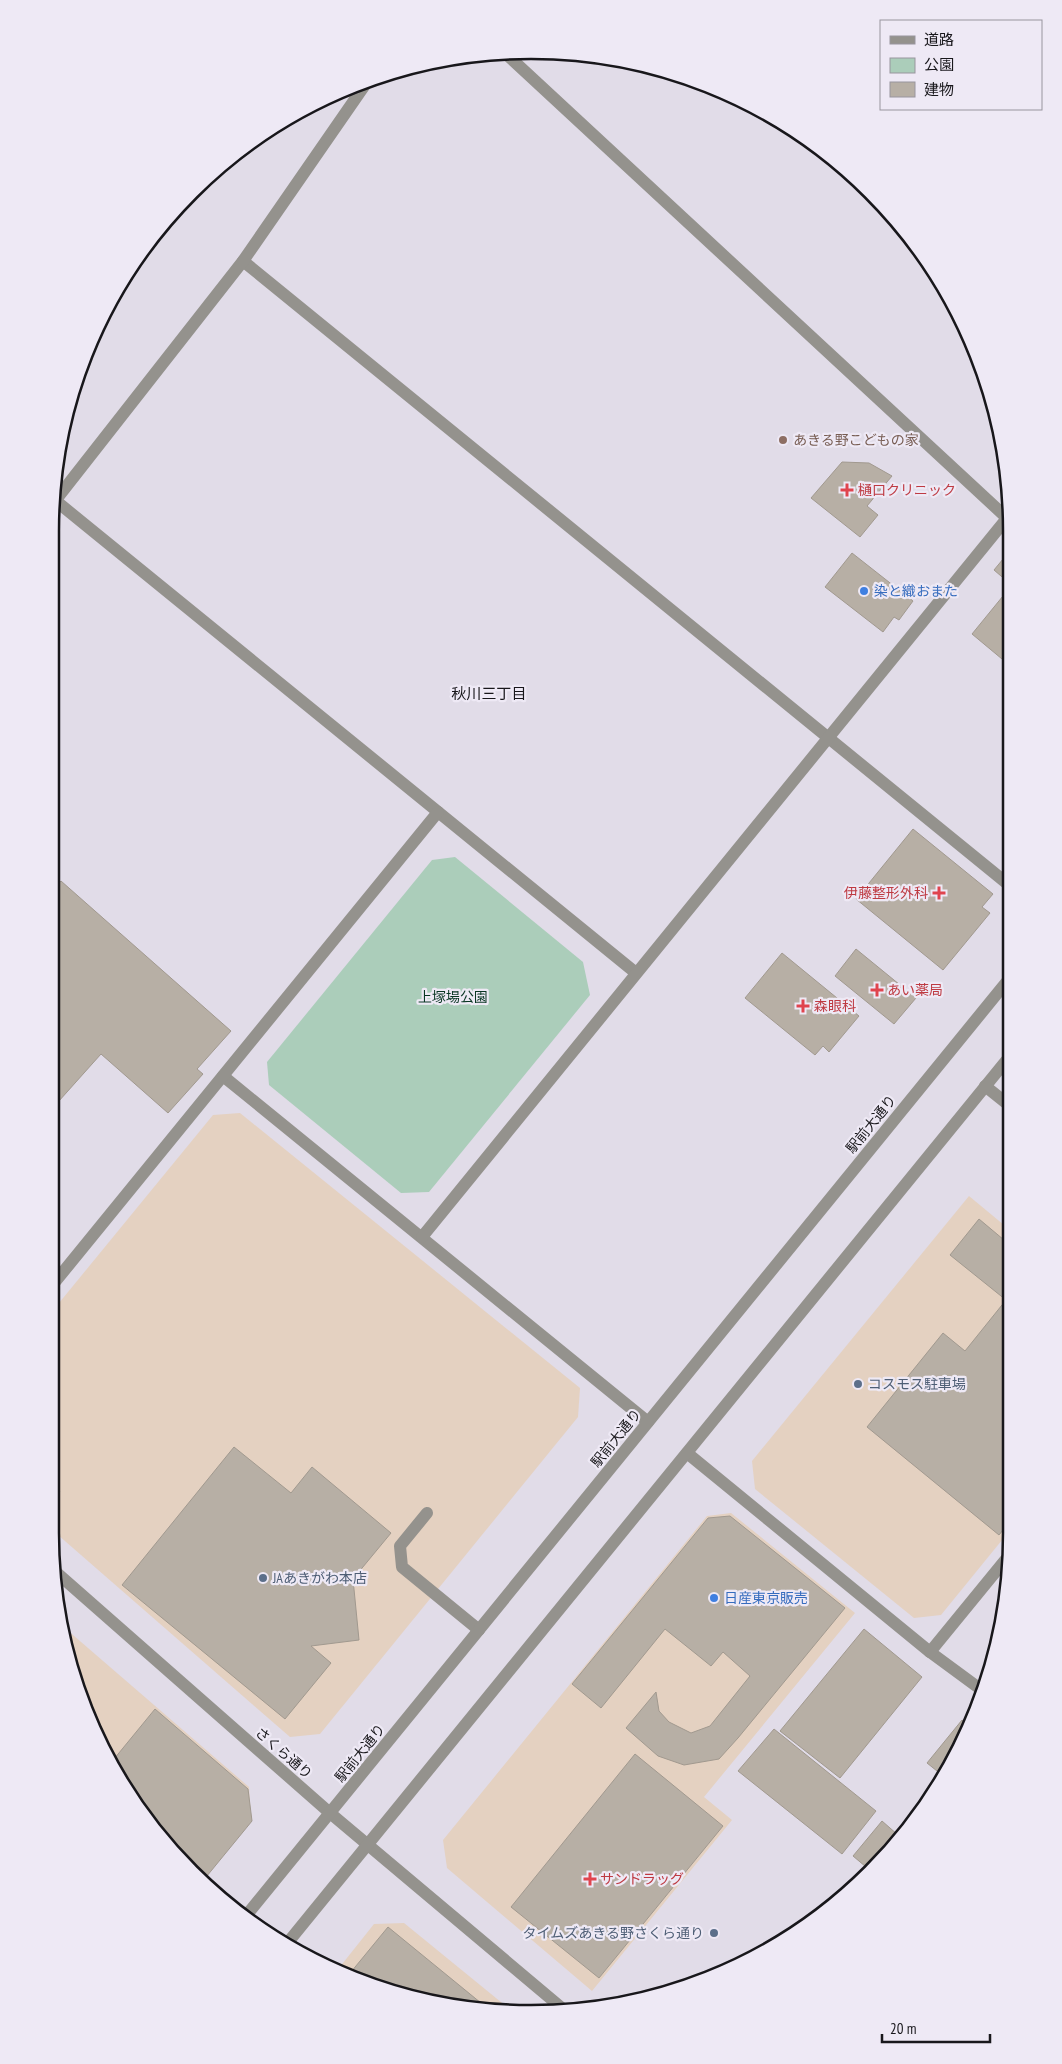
<svg xmlns="http://www.w3.org/2000/svg" width="1062" height="2064" font-family="'PT Sans Narrow','Noto Sans JP',sans-serif">
	<rect width="100%" height="100%" fill="#e1dce8"/>
	<g fill="#e4d1c1">
		<polygon points="240,1113 580,1388 578,1417 320,1734 290,1737 50,1528 50,1314 213,1115"/>
		<polygon points="969,1196 1010,1230 1011,1529 941,1615 914,1618 755,1489 752,1461"/>
		<polygon points="731,1513 855,1613 704,1797 732,1820 592,1991 447,1868 443,1840 707,1516"/>
		<polygon points="66,1629 249,1787 251,1820 202,1882 150,1826 76,1688"/>
		<polygon points="404,1923 507,2007 437,2005 339,1968 374,1924"/>
	</g>
	<polygon fill="#abcdba" points="455,857 583,962 590,995 429,1192 401,1193 269,1085 267,1062 432,860"/>
	<g fill="#b7afa5" stroke="#a1998f">
		<polygon points="842,462 869,463 892,476 867,506 878,515 860,537 811,498"/>
		<polygon points="852,553 913,601 899,620 894,617 883,632 825,587"/>
		<polygon points="1008,553 1008,582 994,570"/>
		<polygon points="1003,596 1008,600 1008,664 972,634"/>
		<polygon points="913,829 993,894 982,907 990,913 943,970 856,899"/>
		<polygon points="61,881 231,1031 197,1069 203,1074 168,1113 101,1054 50,1111 51,892"/>
		<polygon points="856,949 916,998 894,1024 835,976"/>
		<polygon points="782,953 859,1016 829,1052 823,1046 815,1055 745,998"/>
		<polygon points="979,1219 1010,1245 1011,1520 999,1535 867,1427 943,1333 965,1351 1006,1300 950,1255"/>
		<polygon points="234,1447 291,1493 312,1467 391,1533 353,1579 359,1640 311,1646 331,1663 285,1719 122,1585"/>
		<polygon points="50,1482 60,1491 50,1503"/>
		<polygon points="730,1516 845,1608 738,1738 719,1759 684,1765 658,1756 626,1728 656,1692 659,1711 669,1722 691,1733 710,1726 750,1676 723,1652 711,1666 665,1629 601,1708 572,1684 708,1518"/>
		<polygon points="864,1629 922,1677 840,1778 780,1731"/>
		<polygon points="155,1709 248,1789 252,1821 202,1882 150,1826 114,1759"/>
		<polygon points="962,1720 970,1726 963,1745 942,1775 927,1763"/>
		<polygon points="774,1729 876,1811 842,1854 738,1771"/>
		<polygon points="635,1754 723,1826 599,1978 511,1907"/>
		<polygon points="882,1821 898,1835 872,1872 853,1856"/>
		<polygon points="388,1927 481,2003 485,2006 437,2005 351,1972"/>
	</g>
	<g fill="none" stroke-linecap="round" stroke-linejoin="round">
		<g stroke="#94928d" stroke-width="12">
			<polyline points="985,1086 1010,1106"/>
			<polyline points="427,1513 400,1546 402,1567 479,1630"/>
		</g>
		<g stroke="#94928d" stroke-width="12">
			<polyline points="505,53 1007,518"/>
			<polyline points="243,261 1009,885"/>
			<polyline points="56,501 636,973"/>
			<polyline points="51,506 243,261 369,79"/>
			<polyline points="223,1076 648,1422"/>
			<polyline points="422,1237 1008,517"/>
			<polyline points="50,1288 438,812"/>
			<polyline points="687,1453 930,1652 983,1691"/>
			<polyline points="930,1652 1011,1553"/>
		</g>
		<g stroke="#94928d" stroke-width="12">
			<polyline points="57,1573 330,1813 563,2009"/>
			<polyline points="245,1917 1009,979"/>
			<polyline points="285,1946 1010,1056"/>
		</g>
	</g>
	<circle fill="#8d6e63" stroke="#eee9f5" stroke-width="2" cx="783" cy="440" r="5"/>
	<g fill="#e0444e" stroke="#eee9f5" stroke-width="2">
		<path d="M844.5 482.5h5v5h5v5h-5v5h-5v-5h-5v-5h5z"/>
		<path d="M936.5 885.5h5v5h5v5h-5v5h-5v-5h-5v-5h5z"/>
		<path d="M874.5 982.5h5v5h5v5h-5v5h-5v-5h-5v-5h5z"/>
		<path d="M800.5 998.5h5v5h5v5h-5v5h-5v-5h-5v-5h5z"/>
		<path d="M587.5 1871.5h5v5h5v5h-5v5h-5v-5h-5v-5h5z"/>
	</g>
	<g fill="#3f7fe0" stroke="#eee9f5" stroke-width="2">
		<circle cx="864" cy="591" r="5"/>
		<circle cx="714" cy="1598" r="5"/>
	</g>
	<g fill="#5c6f8a" stroke="#eee9f5" stroke-width="2">
		<circle cx="858" cy="1384" r="5"/>
		<circle cx="263" cy="1578" r="5"/>
		<circle cx="714" cy="1933" r="5"/>
	</g>
	<g text-anchor="middle" stroke-width="4.5" stroke-linejoin="round" paint-order="stroke">
		<g font-size="14" fill="#785e54" stroke="#eee9f5" text-anchor="start">
			<text x="793" y="445">あきる野こどもの家</text>
		</g>
		<g font-size="14" fill="#be3a42" stroke="#eee9f5" text-anchor="start">
			<text x="858" y="495">樋口クリニック</text>
			<text x="928" y="898" text-anchor="end">伊藤整形外科</text>
			<text x="887" y="995">あい薬局</text>
			<text x="814" y="1011">森眼科</text>
			<text x="600" y="1884">サンドラッグ</text>
		</g>
		<g font-size="14" fill="#366cbe" stroke="#eee9f5" text-anchor="start">
			<text x="874" y="596">染と織おまた</text>
			<text x="724" y="1603">日産東京販売</text>
		</g>
		<g font-size="14" fill="#093623" stroke="#eee9f5">
			<text x="453" y="1002">上塚場公園</text>
		</g>
		<g font-size="14" fill="#18171b" stroke="#eee9f5">
			<text transform="translate(871 1124) rotate(-51)" y="5">駅前大通り</text>
			<text transform="translate(616 1438) rotate(-51)" y="5">駅前大通り</text>
			<text transform="translate(284 1753) rotate(41)" y="5">さくら通り</text>
			<text transform="translate(360 1753) rotate(-51)" y="5">駅前大通り</text>
		</g>
		<g font-size="14" fill="#4e5e75" stroke="#eee9f5" text-anchor="start">
			<text x="868" y="1389">コスモス駐車場</text>
			<text x="273" y="1583">JAあきがわ本店</text>
			<text x="704" y="1938" text-anchor="end">タイムズあきる野さくら通り</text>
		</g>
		<g font-size="15" fill="#18171b" stroke="#eee9f5">
			<text x="489" y="699">秋川三丁目</text>
		</g>
	</g>
	<path d="M0 0H1062V2064H0ZM531 59H531A472 472 0 0 1 1003 531V1533A472 472 0 0 1 531 2005H531A472 472 0 0 1 59 1533V531A472 472 0 0 1 531 59Z" fill="#eee9f5" fill-rule="evenodd"/>
	<path fill="none" stroke="#18171b" stroke-width="2.5" d="M531 59H531A472 472 0 0 1 1003 531V1533A472 472 0 0 1 531 2005H531A472 472 0 0 1 59 1533V531A472 472 0 0 1 531 59Z"/>
	<rect x="880" y="20" width="162" height="90" fill="#eee9f5" stroke="#98959e"/>
	<rect x="890" y="36" width="25" height="8" fill="#94928d" stroke="#98959e"/>
	<text x="924" y="45" font-size="15" fill="#18171b">道路</text>
	<rect x="890" y="58" width="25" height="15" fill="#abcdba" stroke="#98959e"/>
	<text x="924" y="70" font-size="15" fill="#18171b">公園</text>
	<rect x="890" y="82" width="25" height="15" fill="#b7afa5" stroke="#98959e"/>
	<text x="924" y="95" font-size="15" fill="#18171b">建物</text>
	<path d="M882 2034v8h108v-8" fill="none" stroke="#18171b" stroke-width="2.5"/>
	<text x="890" y="2034" font-size="15" fill="#18171b" stroke="#eee9f5" stroke-width="4" paint-order="stroke">20 m</text>
</svg>
